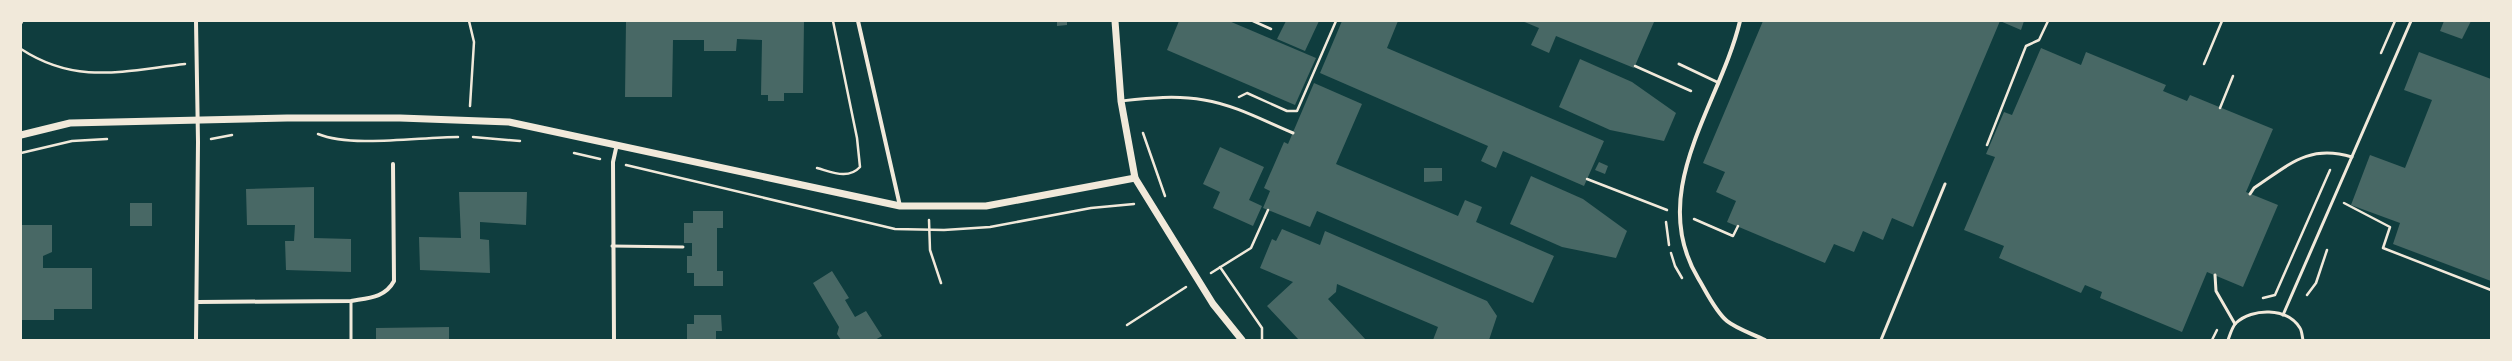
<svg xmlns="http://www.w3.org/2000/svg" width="2512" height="361" font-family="Signika,sans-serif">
	<rect width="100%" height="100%" fill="#0f3d3e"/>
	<g fill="#486865">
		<polygon points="626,21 804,21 803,93 784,93 784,101 768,101 768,95 761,95 762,40 737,39 736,51 704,51 704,40 673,40 672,97 625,97"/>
		<polygon points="1057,21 1067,21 1067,25 1057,26"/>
		<polygon points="1179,21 1229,21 1316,58 1295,105 1167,50"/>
		<polygon points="1286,21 1319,21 1305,51 1277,39"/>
		<polygon points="1342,21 1398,21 1387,48 1604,141 1584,186 1503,151 1496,168 1481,161 1488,146 1320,73"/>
		<polygon points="1522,21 1653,21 1654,22 1634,68 1556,36 1549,53 1531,45 1539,28"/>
		<polygon points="1763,21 2024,21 2021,30 2000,21 1913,227 1892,218 1883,240 1863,231 1854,252 1834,244 1825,263 1727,222 1736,201 1716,192 1725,172 1703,163"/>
		<polygon points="2444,21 2471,21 2462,39 2440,31"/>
		<polygon points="2041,48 2081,65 2086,52 2166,85 2163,91 2187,101 2190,95 2273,129 2246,192 2278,205 2243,287 2207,272 2182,332 2100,298 2102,292 2085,285 2081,293 1999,258 2004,246 1964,230 1995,157 1986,154 2004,112 2012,115"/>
		<polygon points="2419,52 2491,79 2491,281 2393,244 2400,223 2351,205 2370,155 2405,168 2432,100 2404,90"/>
		<polygon points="1580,59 1632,82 1676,113 1664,141 1610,130 1559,107"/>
		<polygon points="1314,83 1362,104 1336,164 1458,216 1465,200 1482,207 1476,222 1554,256 1533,303 1317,211 1310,227 1263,208 1270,191 1264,188 1284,142 1288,144"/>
		<polygon points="1220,147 1264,167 1249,200 1262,206 1253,226 1213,208 1220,192 1203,184"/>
		<polygon points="1599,162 1608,166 1605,174 1595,170"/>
		<polygon points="1424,168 1442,168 1442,181 1424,182"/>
		<polygon points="1531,176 1583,199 1627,231 1616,258 1562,247 1510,224"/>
		<polygon points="314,187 314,238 351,239 351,272 286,270 285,241 294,241 295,225 247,225 246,189"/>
		<polygon points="459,192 527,192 526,225 480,222 480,239 489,240 490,273 420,270 419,237 461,238"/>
		<rect x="130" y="203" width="22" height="23"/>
		<polygon points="693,211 723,211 723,228 717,228 717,271 723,271 723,286 694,286 694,273 687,273 687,256 692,256 692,243 684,243 684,223 693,223"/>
		<polygon points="21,225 52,225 52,252 43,256 43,268 92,268 92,309 54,309 54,320 21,320"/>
		<polygon points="1282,229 1320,245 1325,231 1487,301 1497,316 1489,340 1433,340 1438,327 1337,284 1336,292 1328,299 1366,340 1299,340 1267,306 1293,282 1260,268 1272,239 1276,241"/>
		<polygon points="832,271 849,298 845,300 855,317 866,311 882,336 875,340 841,340 837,334 839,327 813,283"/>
		<polygon points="694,315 721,315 722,331 716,331 716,340 687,340 687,324 694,324"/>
		<polygon points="449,327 449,340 376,340 376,328"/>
	</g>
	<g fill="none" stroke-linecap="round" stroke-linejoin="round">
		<g stroke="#f1e9da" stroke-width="2.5">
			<polyline points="469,21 474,42 470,106"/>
			<polyline points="1253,21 1271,29"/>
			<path d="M21,49C76,85 123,71 185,64"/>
			<polyline points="2381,53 2395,21"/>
			<polyline points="2204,64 2222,21"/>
			<polyline points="1635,66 1691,91"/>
			<polyline points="1239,97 1247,93 1287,111 1297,111 1336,21"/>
			<polyline points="2220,108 2233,76"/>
			<polyline points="1143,133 1165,196"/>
			<path d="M318,134C353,148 419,137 458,137"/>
			<polyline points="473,137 520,141"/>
			<polyline points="211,139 232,135"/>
			<polyline points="1987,145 2026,46 2039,40 2048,21"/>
			<polyline points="21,153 72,141 107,139"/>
			<polyline points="574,153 600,159"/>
			<polyline points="626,165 895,229 944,230 990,227 1091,208 1134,204"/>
			<path d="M817,168C832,172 848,180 860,167L857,138L833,21"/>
			<polyline points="1587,179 1667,210"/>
			<polyline points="2344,203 2390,227 2383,248 2491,290"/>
			<polyline points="1694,219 1733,236 1738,226"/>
			<polyline points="929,220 930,250 941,283"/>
			<polyline points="1666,222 1669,245"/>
			<polyline points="1671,253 1675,266 1682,278"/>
			<polyline points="1220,267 1262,328 1262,340"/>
			<polyline points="1211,273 1251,248 1268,210"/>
			<polyline points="2307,295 2316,283 2327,250"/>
			<polyline points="2263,298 2275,295 2330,170"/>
			<polyline points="1127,325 1186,287"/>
			<polyline points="2212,340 2217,330"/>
		</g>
		<g stroke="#f1e9da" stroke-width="3">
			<polyline points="21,23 22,21"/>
			<polyline points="1679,64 1717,82"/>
			<path d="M1121,101C1149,98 1176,95 1204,100C1235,105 1264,121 1293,133"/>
			<path d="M2250,194L2254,188C2289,165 2308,144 2352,157"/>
			<polyline points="612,246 683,247"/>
			<polyline points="2215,275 2216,291 2235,324"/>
			<polyline points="351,301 351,340"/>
			<polyline points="2283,315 2411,21"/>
			<polyline points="1881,340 1945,184"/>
			<path d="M2228,340C2230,335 2232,327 2236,323C2252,308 2287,307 2300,328C2302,331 2302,336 2303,340"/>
		</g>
		<g stroke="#f1e9da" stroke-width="4">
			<polyline points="858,21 900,206"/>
			<path d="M1740,21C1720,105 1646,191 1698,278C1706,291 1715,311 1727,321C1737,329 1753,334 1765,340"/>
			<path d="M198,302L351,301C368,298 385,298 394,281L393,164"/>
			<polyline points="196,340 198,142 196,21"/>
			<polyline points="614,340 613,162 617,144"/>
		</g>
		<g stroke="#f1e9da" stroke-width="7">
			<polyline points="1115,21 1121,101 1135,178 1213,304 1242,340"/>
			<polyline points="21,135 70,123 287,118 400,118 509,122 900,206 986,206 1135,178"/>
		</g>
	</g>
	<rect width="2512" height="361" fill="none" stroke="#f1e9da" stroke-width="44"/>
</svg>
